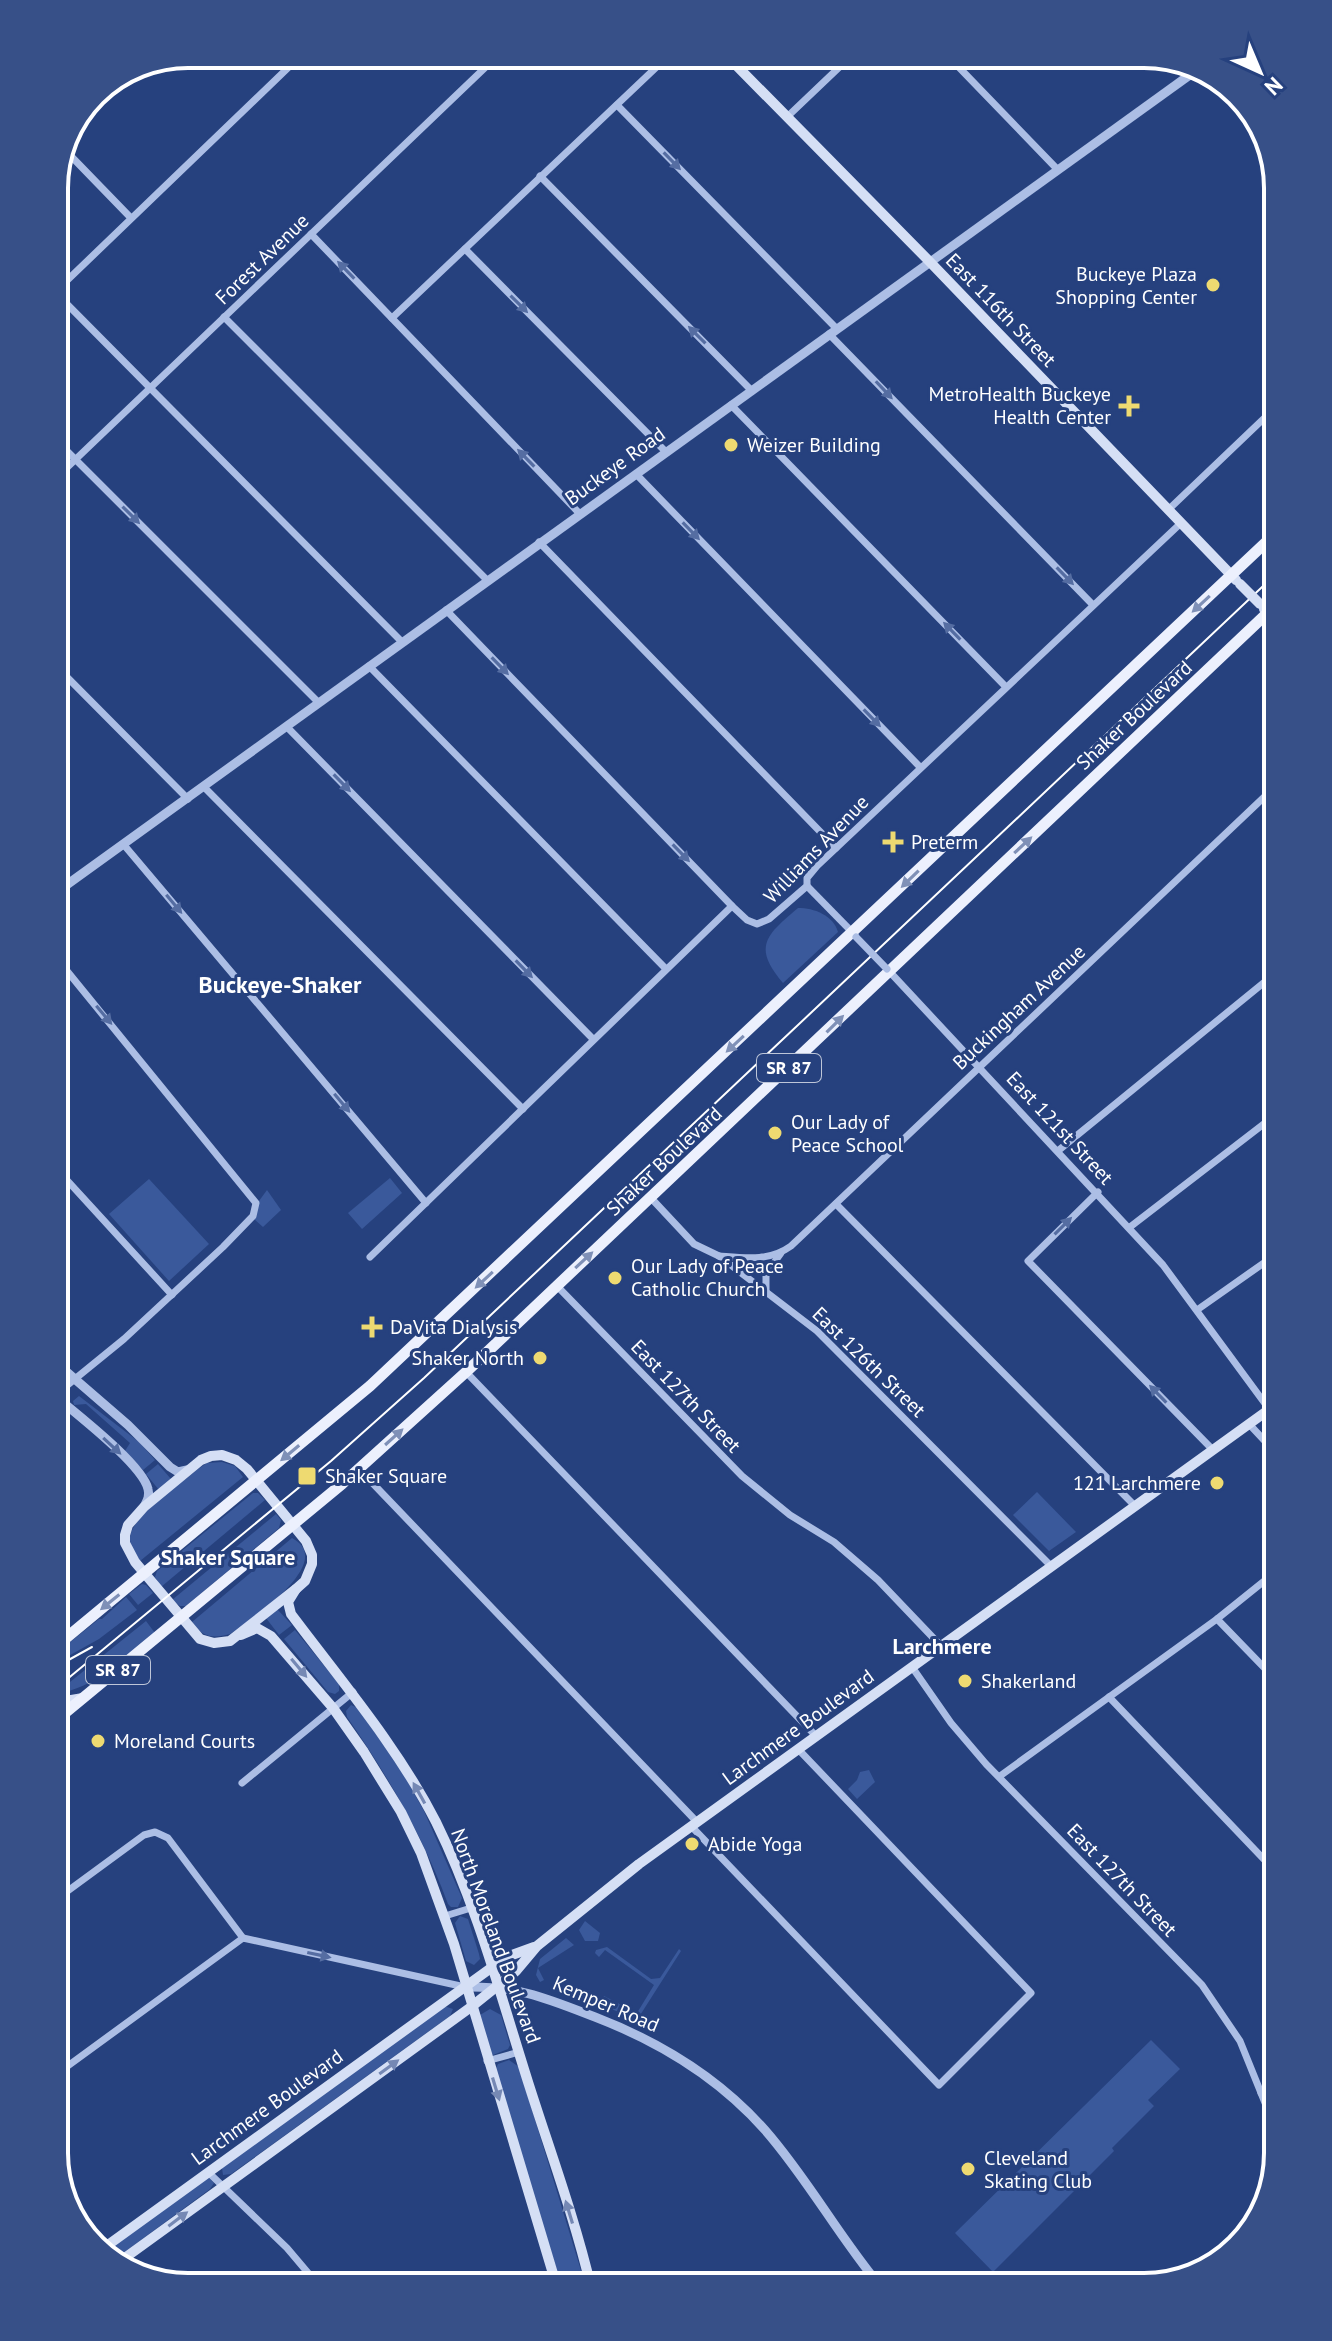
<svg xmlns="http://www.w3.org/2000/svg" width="1332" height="2341" font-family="'PT Sans',sans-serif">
	<rect width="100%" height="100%" fill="#26417e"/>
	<g fill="#3a599b">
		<path d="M798,908C814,908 833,915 838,932L783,983C752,947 766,935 798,908Z"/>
		<polygon points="390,1178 402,1193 362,1229 348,1213"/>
		<polygon points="149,1179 209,1244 169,1281 109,1214"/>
		<polygon points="267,1190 281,1210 263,1227 254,1219 259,1201"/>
		<polygon points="79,1396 139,1442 155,1460 143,1470 125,1451 130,1443 86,1404 74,1405 73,1401"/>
		<path d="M222,1462L235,1466L243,1477L140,1561C135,1554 129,1545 130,1537C132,1516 182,1483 198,1469L207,1463Z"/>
		<polygon points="158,1464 171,1479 159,1490 146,1474"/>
		<polygon points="1037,1492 1076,1532 1049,1551 1013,1515"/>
		<polygon points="253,1493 258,1493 265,1500 161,1587 155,1577 157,1571"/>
		<polygon points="276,1514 281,1520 279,1528 186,1606 180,1606 172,1600"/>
		<path d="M292,1538C338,1562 250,1620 230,1634C213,1639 201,1637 192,1622Z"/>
		<polygon points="142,1584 146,1585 153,1593 138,1605 129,1594"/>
		<polygon points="126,1597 137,1610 99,1639 54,1664 54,1655 99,1619 102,1619"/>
		<polygon points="277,1609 292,1625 279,1635 266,1618"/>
		<path d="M146,1621L155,1633C124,1658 96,1688 55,1694Z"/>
		<polygon points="295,1630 339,1684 339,1691 335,1694 328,1692 284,1639"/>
		<path d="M351,1705L358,1708L405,1777L424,1811L462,1898L458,1907H451L448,1904C423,1836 388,1776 347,1717L346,1711Z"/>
		<polygon points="869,1770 875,1782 857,1799 848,1789 857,1780 860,1772"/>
		<polygon points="460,1916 468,1919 479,1954 480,1959 474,1965 466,1961 455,1923"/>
		<polygon points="585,1921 600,1933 598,1941 585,1941 579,1930"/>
		<polygon points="566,1938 574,1945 538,1968 544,1980 540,1982 536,1975 540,1959"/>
		<polygon points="607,1947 651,1979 660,1978 679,1949 681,1951 637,2020 600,2004 604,1996 637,2013 654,1985 605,1950 599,1957 595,1953 596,1950"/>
		<polygon points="444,2006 453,2009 450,2016 231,2174 223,2175 222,2168"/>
		<polygon points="490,2009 501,2015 510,2045 508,2049 493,2055 489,2052 480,2015"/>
		<polygon points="1151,2040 1180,2069 1148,2100 1154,2106 1112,2148 1114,2151 993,2272 955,2233"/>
		<polygon points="509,2060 519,2067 586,2287 562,2287 495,2070 498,2064"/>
		<polygon points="205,2178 209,2178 214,2183 210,2189 111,2262 102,2252"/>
	</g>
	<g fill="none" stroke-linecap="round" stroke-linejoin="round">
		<g stroke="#acbee5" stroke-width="7">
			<polyline points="948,56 1058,170"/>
			<polyline points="1178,63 1190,75"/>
			<polyline points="617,105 836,328"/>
			<polyline points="787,117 850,57"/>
			<polyline points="67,152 131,218"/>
			<polyline points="540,176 752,391"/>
			<polyline points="311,234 580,514"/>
			<polyline points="465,249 666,452"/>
			<polyline points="54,291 402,642"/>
			<polyline points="55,292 293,63"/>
			<polyline points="224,317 487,580"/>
			<polyline points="392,318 665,59"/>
			<polyline points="829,334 1093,605"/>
			<polyline points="731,405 1006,687"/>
			<polyline points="54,438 319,703"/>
			<polyline points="637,475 920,767"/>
			<polyline points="54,480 492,61"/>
			<polyline points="1168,510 1278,405"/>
			<polyline points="539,542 836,848"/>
			<polyline points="446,610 732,906 747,920 757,924 769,919 807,886 807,878 817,866 1181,523"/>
			<polyline points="54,664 188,799"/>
			<polyline points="369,666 666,969"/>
			<polyline points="287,727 593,1039"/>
			<polyline points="204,787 523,1109"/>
			<polyline points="124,845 426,1203"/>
			<polyline points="807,886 855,935"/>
			<polyline points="888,970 1163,1265 1269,1409"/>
			<polyline points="1059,1150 1278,971"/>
			<polyline points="54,1166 172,1295"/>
			<polyline points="1098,1192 1028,1261 1213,1450"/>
			<polyline points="651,1198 694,1244 719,1256 817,1331 1051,1566"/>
			<polyline points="836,1204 1135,1506"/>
			<polyline points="1130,1227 1278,1113"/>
			<path d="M719,1256C744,1258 769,1262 791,1246L1278,784"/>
			<polyline points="370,1257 732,906"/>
			<polyline points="557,1286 742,1476 790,1515 834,1542 878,1580 941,1646"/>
			<polyline points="766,1290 766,1274 781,1253"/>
			<polyline points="1197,1310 1278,1253"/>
			<polyline points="466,1372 816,1736"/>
			<polyline points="54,1396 124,1339 223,1247 253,1216 256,1203 54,955"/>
			<polyline points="1249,1424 1278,1455"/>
			<polyline points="359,1469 697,1822"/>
			<polyline points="1217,1619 1278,1682"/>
			<polyline points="912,1667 951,1723 986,1764 1202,1985 1240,2041 1278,2135"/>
			<polyline points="1109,1697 1278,1874"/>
			<polyline points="1000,1776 1217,1619 1278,1570"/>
			<polyline points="242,1783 353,1692"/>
			<polyline points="691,1826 939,2085 1031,1993 798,1749"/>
			<polyline points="54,1901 144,1835 155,1832 168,1838 243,1938 465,1987"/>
			<polyline points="445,1916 471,1908"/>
			<polyline points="487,2061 519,2052"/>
			<polyline points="54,2076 243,1938"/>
			<polyline points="1261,2093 1278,2087"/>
			<polyline points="208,2172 287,2248 320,2287"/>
		</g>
		<g stroke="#acbee5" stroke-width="9">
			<polyline points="54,894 1198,69"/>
			<polyline points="54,1361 128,1425 170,1467 178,1472 187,1470"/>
			<path d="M54,1395C75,1413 142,1464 148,1489C150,1496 147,1501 144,1507"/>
			<path d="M466,1987C519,1986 546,1998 595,2017C660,2042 718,2077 765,2130C808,2179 839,2237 881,2287"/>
		</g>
		<g stroke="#d5dff5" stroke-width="10">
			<polyline points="729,58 931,263 1236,580"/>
			<polyline points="1264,609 1278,623"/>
			<polygon points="222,1455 236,1460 247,1469 306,1541 312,1555 312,1564 305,1581 296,1589 230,1641 214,1643 200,1639 135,1562 125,1543 125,1535 128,1525 144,1507 201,1460 211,1456"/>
			<path d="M296,1589L288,1602L291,1614C342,1682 397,1746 436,1822C477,1905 501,1997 529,2085C550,2151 575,2219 591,2287"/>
			<polyline points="241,1635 257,1628 271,1636 333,1708 364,1752 401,1812 421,1853 454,1944 557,2287"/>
			<polyline points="54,1703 83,1698"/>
			<polyline points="101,2250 491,1968 512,1955 534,1947"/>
			<polyline points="115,2265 471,2007 516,1971 537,1946 639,1864 1278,1403"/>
		</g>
		<g stroke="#ecf0fd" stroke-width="11">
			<polyline points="54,1648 370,1386 1278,531"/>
			<polyline points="54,1722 342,1484 466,1372 1278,603"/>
		</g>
		<g stroke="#fff" stroke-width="2">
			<polyline points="54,1668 92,1647"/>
			<polyline points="54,1690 331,1461 424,1378 1278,572"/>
		</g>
		<polyline stroke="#acbee5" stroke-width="7" points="856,937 887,969"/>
		<polyline stroke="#d5dff5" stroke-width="10" points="1240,584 1260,604"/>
	</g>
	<defs><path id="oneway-solid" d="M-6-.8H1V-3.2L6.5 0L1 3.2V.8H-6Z" transform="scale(2)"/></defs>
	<g fill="#556da2">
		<use href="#oneway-solid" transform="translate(672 161) rotate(46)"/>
		<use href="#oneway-solid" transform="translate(346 270) rotate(-134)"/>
		<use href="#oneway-solid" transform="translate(519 304) rotate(45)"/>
		<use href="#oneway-solid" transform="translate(697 335) rotate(-135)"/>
		<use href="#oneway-solid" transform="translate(884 390) rotate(47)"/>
		<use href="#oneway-solid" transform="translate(526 458) rotate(-134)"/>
		<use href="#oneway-solid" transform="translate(131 515) rotate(45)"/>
		<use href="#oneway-solid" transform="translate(691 531) rotate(46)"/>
		<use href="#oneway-solid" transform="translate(1065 576) rotate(46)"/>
		<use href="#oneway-solid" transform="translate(952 631) rotate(-134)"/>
		<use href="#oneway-solid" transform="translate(500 666) rotate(46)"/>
		<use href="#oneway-solid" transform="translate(872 718) rotate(46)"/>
		<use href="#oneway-solid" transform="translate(342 783) rotate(46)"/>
		<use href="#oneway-solid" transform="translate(681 853) rotate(46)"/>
		<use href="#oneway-solid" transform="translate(174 904) rotate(50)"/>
		<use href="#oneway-solid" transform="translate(524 969) rotate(46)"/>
		<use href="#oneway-solid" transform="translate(104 1015) rotate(50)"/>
		<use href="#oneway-solid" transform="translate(342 1103) rotate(50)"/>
		<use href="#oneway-solid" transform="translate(1063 1226) rotate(-45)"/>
		<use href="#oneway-solid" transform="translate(1158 1394) rotate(-134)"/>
		<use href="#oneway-solid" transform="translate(112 1446) rotate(43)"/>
		<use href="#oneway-solid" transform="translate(319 1955) rotate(12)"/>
	</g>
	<g fill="#7f90b7">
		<use href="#oneway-solid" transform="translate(1201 604) rotate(137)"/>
		<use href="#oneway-solid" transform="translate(1023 845) rotate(-43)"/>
		<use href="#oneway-solid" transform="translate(910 879) rotate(136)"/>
		<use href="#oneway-solid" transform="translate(835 1024) rotate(-45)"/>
		<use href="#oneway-solid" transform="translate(735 1044) rotate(137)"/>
		<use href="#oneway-solid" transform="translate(584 1260) rotate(-43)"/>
		<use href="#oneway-solid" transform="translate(484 1280) rotate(137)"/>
		<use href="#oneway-solid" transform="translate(394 1437) rotate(-42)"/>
		<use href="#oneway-solid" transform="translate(290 1453) rotate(140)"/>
		<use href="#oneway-solid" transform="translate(110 1602) rotate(141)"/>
	</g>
	<g fill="#7588b4">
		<use href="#oneway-solid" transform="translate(299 1668) rotate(50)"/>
		<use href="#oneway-solid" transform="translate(419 1793) rotate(-119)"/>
		<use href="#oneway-solid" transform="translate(389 2067) rotate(-36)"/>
		<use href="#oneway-solid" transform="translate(496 2089) rotate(73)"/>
		<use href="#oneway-solid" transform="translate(569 2212) rotate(-107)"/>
		<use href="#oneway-solid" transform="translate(178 2219) rotate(-37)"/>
	</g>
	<g fill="#eeda71" stroke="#26417e" stroke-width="3">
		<circle cx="1213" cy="285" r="8"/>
		<path d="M1125 394h8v8h8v8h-8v8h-8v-8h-8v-8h8z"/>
		<circle cx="731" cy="445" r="8"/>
		<path d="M889 830h8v8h8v8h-8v8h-8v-8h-8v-8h8z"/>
		<circle cx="775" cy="1133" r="8"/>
		<circle cx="615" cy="1278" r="8"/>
		<path d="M368 1315h8v8h8v8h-8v8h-8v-8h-8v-8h8z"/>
		<circle cx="540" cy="1358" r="8"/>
		<rect x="297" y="1466" width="20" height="20" rx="4"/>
		<circle cx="1217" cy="1483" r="8"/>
		<circle cx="965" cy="1681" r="8"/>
		<circle cx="98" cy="1741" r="8"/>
		<circle cx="692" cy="1844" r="8"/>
		<circle cx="968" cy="2169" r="8"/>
	</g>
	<g text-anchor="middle" stroke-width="6" stroke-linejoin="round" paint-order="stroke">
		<g fill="#26417e" stroke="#bec6d8" stroke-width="2">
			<rect x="757" y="1054" width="64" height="28" rx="6"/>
			<rect x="86" y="1656" width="64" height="28" rx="6"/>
		</g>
		<g font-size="18" font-weight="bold" fill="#fff">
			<text x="789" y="1074">SR 87</text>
			<text x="118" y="1676">SR 87</text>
		</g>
		<g font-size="20" fill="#fff" stroke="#26417e">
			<text transform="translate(262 259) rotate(-44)" y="7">Forest Avenue</text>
			<text transform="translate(1001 310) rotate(46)" y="7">East 116th Street</text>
			<text transform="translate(615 466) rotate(-36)" y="7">Buckeye Road</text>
			<text transform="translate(1134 715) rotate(-43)" y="7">Shaker Boulevard</text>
			<text transform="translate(816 849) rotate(-46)" y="7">Williams Avenue</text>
			<text transform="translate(1019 1007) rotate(-43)" y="7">Buckingham Avenue</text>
			<text transform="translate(1060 1128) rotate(47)" y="7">East 121st Street</text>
			<text transform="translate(664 1161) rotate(-43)" y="7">Shaker Boulevard</text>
			<text transform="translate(869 1362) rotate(44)" y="7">East 126th Street</text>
			<text transform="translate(686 1396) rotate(46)" y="7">East 127th Street</text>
			<text transform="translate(798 1727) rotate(-36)" y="7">Larchmere Boulevard</text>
			<text transform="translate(1122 1880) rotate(46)" y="7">East 127th Street</text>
			<text transform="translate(496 1936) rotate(70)" y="7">North Moreland Boulevard</text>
			<text transform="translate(606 2004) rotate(23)" y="7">Kemper Road</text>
			<text transform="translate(267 2107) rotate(-36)" y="7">Larchmere Boulevard</text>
		</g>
		<g font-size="20" fill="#fff" stroke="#26417e" text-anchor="start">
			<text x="1197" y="281" text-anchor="end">Buckeye Plaza<tspan x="1197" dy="23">Shopping Center</tspan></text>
			<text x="1111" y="401" text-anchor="end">MetroHealth Buckeye<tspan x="1111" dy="23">Health Center</tspan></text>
			<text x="747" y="452">Weizer Building</text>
			<text x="911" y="849">Preterm</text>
			<text x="791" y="1129">Our Lady of<tspan x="791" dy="23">Peace School</tspan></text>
			<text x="631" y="1273">Our Lady of Peace<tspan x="631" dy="23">Catholic Church</tspan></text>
			<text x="390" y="1334">DaVita Dialysis</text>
			<text x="524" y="1365" text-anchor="end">Shaker North</text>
			<text x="325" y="1483">Shaker Square</text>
			<text x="1201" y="1490" text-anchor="end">121 Larchmere</text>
			<text x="981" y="1688">Shakerland</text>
			<text x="114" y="1748">Moreland Courts</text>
			<text x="708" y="1851">Abide Yoga</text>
			<text x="984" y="2165">Cleveland<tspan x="984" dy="23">Skating Club</tspan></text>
		</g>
		<g font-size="22" font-weight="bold" fill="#fff" stroke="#26417e">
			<text x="228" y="1565">Shaker Square</text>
			<text x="942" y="1654">Larchmere</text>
		</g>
		<g font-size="24" font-weight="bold" fill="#fff" stroke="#26417e">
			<text x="280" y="993">Buckeye-Shaker</text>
		</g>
	</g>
	<path d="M0 0H1332V2341H0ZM188 68H1144A120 120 0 0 1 1264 188V2153A120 120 0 0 1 1144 2273H188A120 120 0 0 1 68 2153V188A120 120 0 0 1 188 68Z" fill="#375088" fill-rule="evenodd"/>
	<path fill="none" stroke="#fff" stroke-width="4" d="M188 68H1144A120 120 0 0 1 1264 188V2153A120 120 0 0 1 1144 2273H188A120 120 0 0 1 68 2153V188A120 120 0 0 1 188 68Z"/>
	<g transform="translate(1260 72) rotate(136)" stroke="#26417e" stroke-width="6" paint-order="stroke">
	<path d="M0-6L14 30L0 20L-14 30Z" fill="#ffffff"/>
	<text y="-12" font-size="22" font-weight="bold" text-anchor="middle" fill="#ffffff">N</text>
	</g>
</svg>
